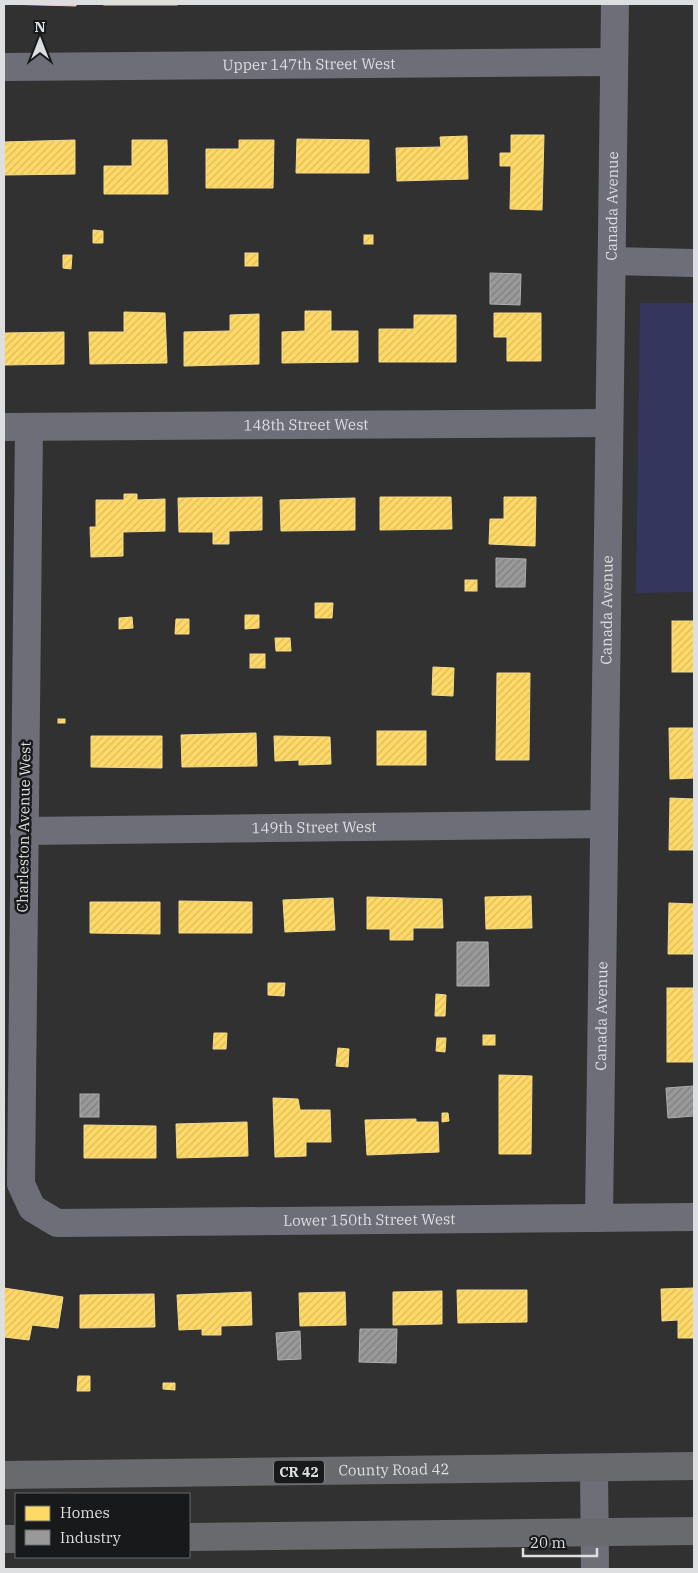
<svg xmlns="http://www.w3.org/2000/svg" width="698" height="1573" font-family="'IBM Plex Serif',serif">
	<defs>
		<pattern id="homes-hatch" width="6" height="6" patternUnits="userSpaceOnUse" patternTransform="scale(1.25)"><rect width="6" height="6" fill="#ffd966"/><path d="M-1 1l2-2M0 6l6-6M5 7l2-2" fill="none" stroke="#d9bb5f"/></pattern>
		<pattern id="industry-hatch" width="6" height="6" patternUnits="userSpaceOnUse" patternTransform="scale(1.25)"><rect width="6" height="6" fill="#999"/><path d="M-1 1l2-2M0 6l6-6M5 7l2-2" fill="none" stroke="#7f7f7f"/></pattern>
	</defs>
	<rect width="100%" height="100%" fill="#313132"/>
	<polygon fill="#34365e" points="640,303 694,303 694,592 636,593"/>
	<g fill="url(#homes-hatch)" stroke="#f5da8a">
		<polygon points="4,4 76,4 76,6"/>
		<rect x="104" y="4" width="73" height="1"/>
		<polygon points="511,135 544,135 542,210 510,209 511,166 500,166 500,153 511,153"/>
		<polygon points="467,136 468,179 397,181 396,148 441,147 440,137"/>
		<polygon points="297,139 369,140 369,173 296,173"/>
		<polygon points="75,140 75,174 4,175 4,142"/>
		<polygon points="132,140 167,140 168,194 104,194 104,166 132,166"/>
		<polygon points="239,140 274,140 273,188 206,188 206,149 239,149"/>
		<polygon points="93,230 103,231 103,243 93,243"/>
		<rect x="364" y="235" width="9" height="9"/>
		<rect x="245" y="253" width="13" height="13"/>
		<polygon points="63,255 72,255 71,269 63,268"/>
		<polygon points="305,311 331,311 331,331 358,331 358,362 282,363 282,332 305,331"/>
		<polygon points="124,312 165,313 167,363 90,364 89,332 124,332"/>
		<polygon points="494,313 541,313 541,361 507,361 507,337 494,337"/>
		<polygon points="259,314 259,364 184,366 184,332 230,331 230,315"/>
		<polygon points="414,315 456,315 456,362 379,362 379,329 414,329"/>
		<polygon points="64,332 64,364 4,365 4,333"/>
		<polygon points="124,494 137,494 137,500 165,499 165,531 123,532 123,556 91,557 90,527 96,527 96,500 124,500"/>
		<polygon points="262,497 262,530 229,531 229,544 213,544 213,532 179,532 178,498"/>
		<polygon points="380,497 451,497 452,529 380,530"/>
		<polygon points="504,497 536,497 535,546 489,544 490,519 504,519"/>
		<polygon points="355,498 355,530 281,531 280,500"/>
		<rect x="465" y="580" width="12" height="11"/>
		<polygon points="315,603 333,603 332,618 315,618"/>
		<polygon points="245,615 259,615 259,628 245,629"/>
		<polygon points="132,617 133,628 119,629 119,618"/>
		<polygon points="176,619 189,619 189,634 175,634"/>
		<rect x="672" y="621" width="22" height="51"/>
		<polygon points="275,638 290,638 291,651 276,651"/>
		<rect x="250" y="654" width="15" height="14"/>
		<polygon points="433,667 454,668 453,696 432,695"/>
		<polygon points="497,673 530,673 529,760 496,760"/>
		<rect x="58" y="719" width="7" height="4"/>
		<polygon points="669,728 694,728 694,778 670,779"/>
		<rect x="377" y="731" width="49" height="34"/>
		<polygon points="256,733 257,766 182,767 181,735"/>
		<polygon points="91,736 162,736 162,768 91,767"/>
		<polygon points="274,736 330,737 331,764 299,765 299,760 275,761"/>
		<polygon points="670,798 694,799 694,850 669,850"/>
		<polygon points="531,896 532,928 486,929 485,897"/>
		<polygon points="367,897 442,899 443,928 413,928 413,940 390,940 390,929 367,929"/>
		<polygon points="333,898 335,930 285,932 283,900"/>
		<polygon points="179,901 252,902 252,933 179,933"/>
		<polygon points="90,902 160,902 160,934 90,933"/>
		<polygon points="669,903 694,904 694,954 668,954"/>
		<polygon points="268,983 285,983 284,996 268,995"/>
		<rect x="667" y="988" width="27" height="74"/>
		<polygon points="436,994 446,995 445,1016 435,1016"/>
		<polygon points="214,1033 227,1033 226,1049 213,1049"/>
		<rect x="483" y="1035" width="12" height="10"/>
		<polygon points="437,1038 446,1038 445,1052 436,1051"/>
		<polygon points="338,1048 349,1049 348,1067 336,1066"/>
		<polygon points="499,1075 532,1076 531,1154 499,1154"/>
		<polygon points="273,1098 298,1099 300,1110 330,1110 331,1142 306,1142 306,1156 275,1157"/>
		<polygon points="442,1113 448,1113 449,1121 442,1122"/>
		<polygon points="416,1119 416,1122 438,1122 439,1152 367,1155 365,1120"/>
		<polygon points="247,1122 248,1156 177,1158 176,1124"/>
		<polygon points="84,1125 156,1126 156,1158 84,1158"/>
		<polygon points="4,1288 63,1297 58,1328 32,1325 29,1340 4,1337"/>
		<polygon points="694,1288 694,1338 678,1338 678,1320 662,1321 661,1289"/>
		<polygon points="457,1290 527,1290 527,1322 458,1323"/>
		<polygon points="442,1291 442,1324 393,1325 393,1292"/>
		<polygon points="251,1292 252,1325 221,1326 221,1335 202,1335 202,1329 179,1330 177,1295"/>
		<polygon points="345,1292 346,1325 300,1326 299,1293"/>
		<polygon points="154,1294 155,1327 80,1328 80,1295"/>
		<polygon points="78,1376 90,1376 90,1391 77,1391"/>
		<polygon points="163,1383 175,1383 175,1390 163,1389"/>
	</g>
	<g fill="url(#industry-hatch)" stroke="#adaeae">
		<polygon points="490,273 521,274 520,305 490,304"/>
		<polygon points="496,558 526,559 525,587 496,587"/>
		<polygon points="457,942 488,942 489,986 457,986"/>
		<polygon points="694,1086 694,1116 668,1118 666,1088"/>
		<rect x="80" y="1094" width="19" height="23"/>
		<polygon points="360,1329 397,1329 396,1363 359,1362"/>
		<polygon points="300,1331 301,1359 278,1360 276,1333"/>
	</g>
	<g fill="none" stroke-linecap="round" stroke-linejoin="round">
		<g stroke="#6d6e78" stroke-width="28">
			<path id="s1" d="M4,67L614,62"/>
			<polyline points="612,261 694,263"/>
			<path id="s2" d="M4,427L609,423"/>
			<path id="s3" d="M29,427L21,1184L32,1208L57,1223L694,1217"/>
			<path id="s4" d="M24,831L604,824"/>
			<path id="s5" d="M599,1218L615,4"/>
			<polyline points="594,1468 595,1569"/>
		</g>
		<g stroke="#696a6e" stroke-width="28">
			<path id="s6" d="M4,1475L694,1466"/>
			<polyline points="189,1537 694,1531"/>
			<polyline points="4,1539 16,1539"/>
		</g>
	</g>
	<g text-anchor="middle" stroke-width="5" stroke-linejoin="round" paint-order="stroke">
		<rect fill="#18191a" stroke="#a2a3a4" stroke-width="1" x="274" y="1460.5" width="50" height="23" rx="4"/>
		<g font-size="14" font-weight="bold" fill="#dddedf">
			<text x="299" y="1477">CR 42</text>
		</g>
		<g font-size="15" fill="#dddedf" stroke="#18191a">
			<text dy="5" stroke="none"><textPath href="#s1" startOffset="305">Upper 147th Street West</textPath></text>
			<text dy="5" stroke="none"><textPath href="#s5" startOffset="1012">Canada Avenue</textPath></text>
			<text dy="5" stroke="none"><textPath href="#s2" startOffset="302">148th Street West</textPath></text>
			<text dy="5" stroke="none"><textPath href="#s5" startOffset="608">Canada Avenue</textPath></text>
			<text transform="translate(24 827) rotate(-89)" y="5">Charleston Avenue West</text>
			<text dy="5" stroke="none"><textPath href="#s4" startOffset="290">149th Street West</textPath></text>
			<text dy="5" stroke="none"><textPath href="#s5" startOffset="202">Canada Avenue</textPath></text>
			<text dy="5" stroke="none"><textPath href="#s3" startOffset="1125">Lower 150th Street West</textPath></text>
			<text dy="5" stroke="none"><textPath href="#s6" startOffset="390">County Road 42</textPath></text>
		</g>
	</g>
	<rect width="698" height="1573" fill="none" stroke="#dddedf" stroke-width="10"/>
	<rect x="15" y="1493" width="175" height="65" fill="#18191a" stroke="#676869"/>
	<rect x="25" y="1506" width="25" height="15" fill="#ffd966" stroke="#676869"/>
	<text x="60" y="1518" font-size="15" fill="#dddedf">Homes</text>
	<rect x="25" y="1530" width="25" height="15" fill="#999999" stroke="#676869"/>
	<text x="60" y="1543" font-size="15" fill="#dddedf">Industry</text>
	<g transform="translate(40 40)" stroke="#18191a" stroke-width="4" paint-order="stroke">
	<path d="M0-4L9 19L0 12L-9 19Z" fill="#dddedf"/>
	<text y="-8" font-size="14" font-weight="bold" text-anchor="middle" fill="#dddedf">N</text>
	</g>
	<path d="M523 1548v8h74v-8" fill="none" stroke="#dddedf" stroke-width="2.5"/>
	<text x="530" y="1548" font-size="15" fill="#dddedf" stroke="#18191a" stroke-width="4" paint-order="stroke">20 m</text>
</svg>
